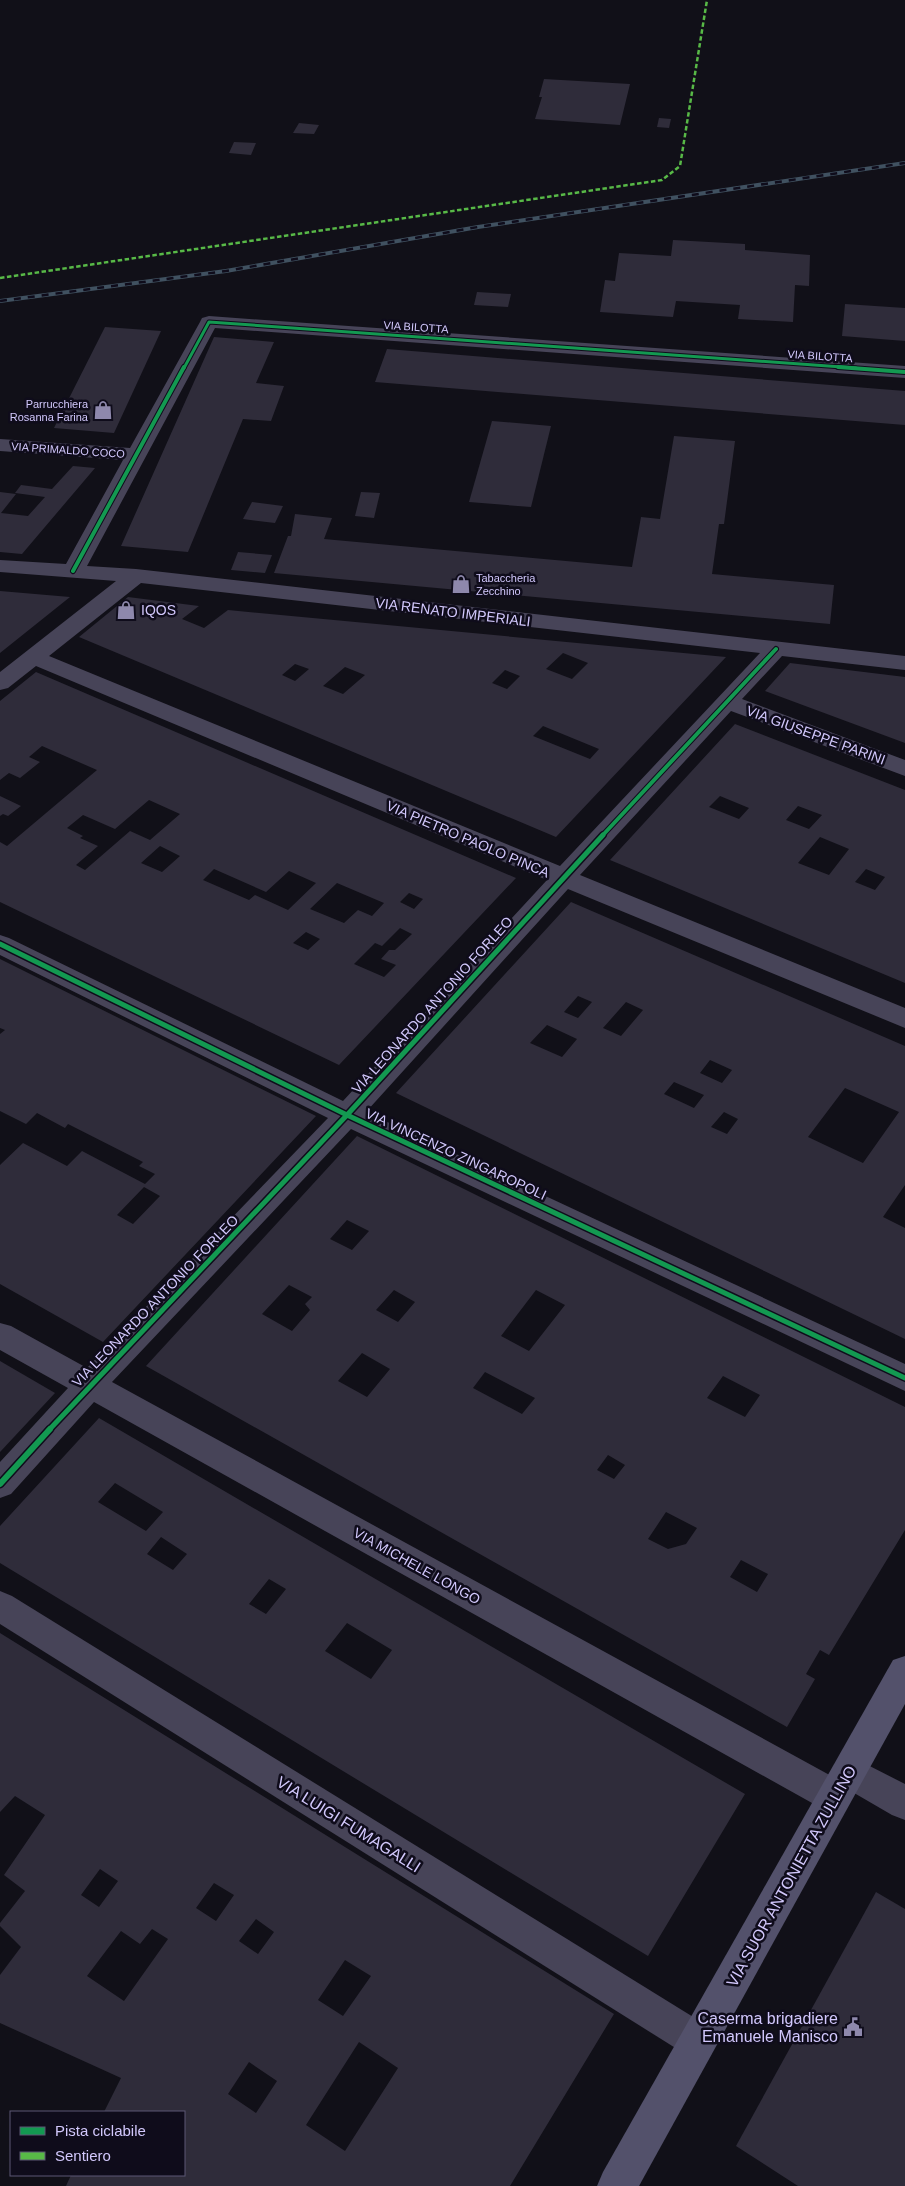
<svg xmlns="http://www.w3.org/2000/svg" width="905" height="2186" font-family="Helvetica,sans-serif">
	<rect width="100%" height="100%" fill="#111018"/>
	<g fill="#2f2c3a" fill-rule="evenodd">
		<polygon points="544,79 630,84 620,125 535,119 542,97 539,97"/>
		<polygon points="659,118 671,119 669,128 657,127"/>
		<polygon points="299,123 319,125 314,134 293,133"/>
		<polygon points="234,142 256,143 251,155 229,153"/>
		<polygon points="673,240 745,244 745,250 810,255 809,286 795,285 793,322 738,319 740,305 676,301 673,317 600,312 605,280 615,281 619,253 671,256"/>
		<polygon points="477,292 511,294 508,307 474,305"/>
		<polygon points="845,304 905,308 905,341 842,336"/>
		<polygon points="105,327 161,331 114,433 54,428"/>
		<polygon points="214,337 274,342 256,383 284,386 271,421 243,419 188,552 121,546"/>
		<polygon points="387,349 905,391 905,425 375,382"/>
		<polygon points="492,421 551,426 531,507 469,502"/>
		<polygon points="674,436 735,441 724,524 719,524 712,574 834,585 830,624 274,573 288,536 291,536 295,514 332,518 324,539 632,567 641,517 660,519"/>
		<polygon points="73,466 95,468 22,554 0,552 0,492 16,494 1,513 28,516 45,497 15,493 21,485 52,489"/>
		<polygon points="361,492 380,493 374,518 355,516"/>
		<polygon points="252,502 283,506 275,523 243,519"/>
		<polygon points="238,552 272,555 265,573 231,570"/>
		<polygon points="0,591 70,597 0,653"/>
		<path d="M128,597L199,606L182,619L204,628L228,610L726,657L556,837L79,637ZM563,653L588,663L572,679L546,669ZM295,664L309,669L295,681L282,675ZM345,667L365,675L343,694L323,686ZM505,670L520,676L507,689L492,683ZM543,726L599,749L590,759L533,736Z"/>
		<polygon points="790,663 905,677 905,743 765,691"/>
		<path d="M36,672L516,878L339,1065L0,902V842L7,846L97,770L42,746L29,757L40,762L20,778L9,773L0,780V701ZM149,800L180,814L150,840L130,831L85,870L76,865L98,846L80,838L83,836L67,828L83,815L115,829ZM160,846L180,856L162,872L141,863ZM214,869L266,892L289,871L316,883L288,910L255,895L249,900L203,880ZM337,883L384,903L372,916L358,910L344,923L310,909ZM409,893L423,899L414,909L400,902ZM400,928L412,934L395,950H389L381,959L396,965L384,977L354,964L375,943L382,946ZM306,932L320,939L308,950L293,943Z"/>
		<path d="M735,724L905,790V983L610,860ZM720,796L749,808L739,819L709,807ZM798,806L822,815L809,829L786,820ZM820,837L849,849L829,875L798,863ZM866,869L885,877L875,890L855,882Z"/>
		<polygon points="0,796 21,806 8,816 3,814 0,816"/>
		<path d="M571,902L905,1046V1185L883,1217L905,1228V1339L396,1093ZM578,996L592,1002L578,1018L564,1012ZM626,1002L643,1010L621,1036L603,1028ZM547,1025L577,1039L562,1057L530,1043ZM710,1060L732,1070L722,1083L700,1073ZM674,1082L704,1095L694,1108L664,1094ZM845,1088L899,1112L863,1163L808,1137ZM724,1112L738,1119L727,1134L711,1127Z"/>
		<path d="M0,959L316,1116L103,1342L0,1284V1165L23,1143L67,1166L82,1151L145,1184L155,1174L139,1166L143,1162L68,1124L65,1128L37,1113L26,1124L0,1111V1034L5,1030L0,1028ZM144,1187L160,1196L133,1224L117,1215Z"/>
		<path d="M357,1136L905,1407V1530L829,1655L820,1650L806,1674L815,1679L787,1727L146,1366ZM347,1220L369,1231L352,1250L330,1239ZM289,1285L312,1297L305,1304L310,1310L292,1331L262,1314ZM394,1290L415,1302L398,1322L376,1310ZM536,1290L565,1305L529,1351L501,1336ZM362,1353L390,1369L367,1397L338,1381ZM485,1372L535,1398L522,1414L473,1388ZM723,1376L760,1395L745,1417L707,1398ZM608,1455L625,1465L614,1479L597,1470ZM666,1512L697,1528L686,1544L668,1549L648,1539ZM741,1560L768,1574L757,1592L730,1577Z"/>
		<polygon points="0,1361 55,1393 0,1452"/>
		<path d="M99,1418L745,1794L648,1956L0,1563V1526ZM115,1483L163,1512L146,1531L98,1502ZM161,1537L187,1554L173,1570L147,1554ZM269,1579L286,1589L266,1614L249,1604ZM347,1623L392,1650L371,1679L325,1651Z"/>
		<path d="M0,1633L614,2014L510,2186H66L71,2175H184V2112H104L121,2078L0,2023V1975L21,1947L0,1926V1923L25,1891L4,1875L45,1815L15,1796L0,1812ZM100,1869L118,1881L99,1907L81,1895ZM214,1883L234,1895L216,1921L196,1908ZM256,1919L274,1932L258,1954L239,1941ZM152,1929L168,1939L124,2001L87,1976L121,1931L140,1944ZM345,1960L371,1976L343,2016L318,2000ZM359,2042L398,2068L345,2151L306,2125ZM249,2062L277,2081L256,2113L228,2094Z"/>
		<polygon points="876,1892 905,1909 905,2186 798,2186 736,2146"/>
	</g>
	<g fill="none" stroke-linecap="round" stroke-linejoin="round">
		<g fill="#474458" fill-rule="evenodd">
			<path d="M209,316L905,366V378L215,328L87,566L136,569L905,656V670L782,656L742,699L905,760V776L731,711L580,875L905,1008V1028L568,889L366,1112L905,1364V1391L351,1129L112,1382L835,1778L832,1772L838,1760L850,1756L905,1784V1820L892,1815L849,1790L852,1796L847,1808L834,1813L821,1808L94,1402L11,1494L0,1498V1462L68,1388L0,1350V1323L11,1326L87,1368L328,1118L0,955V935L9,938L343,1101L547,880L36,666L8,688L0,690V672L116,581L0,572V560L66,564L123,460L0,451V439L130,448L200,322L202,318ZM141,583L760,653L560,866L49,656Z"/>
			<polygon points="0,1591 12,1596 711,2028 717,2041 711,2054 698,2060 685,2054 0,1624"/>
		</g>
		<polygon fill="#53516b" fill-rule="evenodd" points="905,1656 905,1704 639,2186 597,2186 603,2172 893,1660"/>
		<g stroke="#405160" stroke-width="4">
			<polyline id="rail" points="0,301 226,271 478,227 905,163"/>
		</g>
		<use href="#rail" stroke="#0f0c1b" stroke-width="2.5" stroke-dasharray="7" stroke-linecap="butt"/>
		<polyline stroke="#58b947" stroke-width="2.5" stroke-dasharray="4.5 2.5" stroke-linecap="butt" points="0,278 662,180 680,166 707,0"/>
		<g stroke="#0f0c1b" stroke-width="5">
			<polyline id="cycleway-far3" points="184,368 209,322 856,368"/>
		</g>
		<g stroke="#0f0c1b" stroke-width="6">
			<g id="cycleway-far2">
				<polyline points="838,367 905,372"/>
				<polyline points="73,571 184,367"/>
				<polyline points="602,836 776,649"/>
			</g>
		</g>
		<g stroke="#0f0c1b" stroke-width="8">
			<g id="cycleway-far1">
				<polyline points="0,944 347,1115 905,1378"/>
				<polyline points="48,1431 347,1115 603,835"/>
			</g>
		</g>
		<g stroke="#0f0c1b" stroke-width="9">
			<polyline id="cycleway" points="0,1484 50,1429"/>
		</g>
		<use href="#cycleway-far3" stroke="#139951" stroke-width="3"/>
		<use href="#cycleway-far2" stroke="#139951" stroke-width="4"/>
		<use href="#cycleway-far1" stroke="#139951" stroke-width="5"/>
		<use href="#cycleway" stroke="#139951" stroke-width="6"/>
	</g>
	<defs>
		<g id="shop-bare" transform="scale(1.5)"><path d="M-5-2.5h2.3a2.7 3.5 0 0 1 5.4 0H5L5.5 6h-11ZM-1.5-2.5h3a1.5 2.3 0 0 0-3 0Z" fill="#8e88ac" stroke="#0f0c1b" stroke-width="2.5" paint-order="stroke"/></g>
		<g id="civic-bare" transform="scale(1.5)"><path d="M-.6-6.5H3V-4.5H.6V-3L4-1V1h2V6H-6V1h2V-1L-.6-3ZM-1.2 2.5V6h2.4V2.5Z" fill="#8e88ac" stroke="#0f0c1b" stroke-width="2.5" paint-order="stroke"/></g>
	</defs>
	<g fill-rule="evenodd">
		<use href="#shop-bare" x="103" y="410"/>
		<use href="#shop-bare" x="461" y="584"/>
		<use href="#shop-bare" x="126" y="610"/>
		<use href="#civic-bare" x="853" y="2027"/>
	</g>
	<g text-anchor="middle" stroke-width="5" stroke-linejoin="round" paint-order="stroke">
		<g font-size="11" fill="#d2c8fc" stroke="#0f0c1b">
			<text transform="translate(416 327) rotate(4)" y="4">VIA BILOTTA</text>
			<text transform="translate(820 356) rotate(4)" y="4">VIA BILOTTA</text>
			<text transform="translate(68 450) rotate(4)" y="4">VIA PRIMALDO COCO</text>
		</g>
		<g font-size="11" fill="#d2c8fc" stroke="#0f0c1b" text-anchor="end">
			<text x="88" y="408">Parrucchiera<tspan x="88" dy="13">Rosanna Farina</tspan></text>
			<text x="476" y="582" text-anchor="start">Tabaccheria<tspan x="476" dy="13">Zecchino</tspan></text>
		</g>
		<g font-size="14" fill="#d2c8fc" stroke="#0f0c1b" text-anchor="start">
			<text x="141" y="615">IQOS</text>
		</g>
		<g font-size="14" fill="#d2c8fc" stroke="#0f0c1b">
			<text transform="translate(453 612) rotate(7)" y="5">VIA RENATO IMPERIALI</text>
			<text transform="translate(816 735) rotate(20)" y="5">VIA GIUSEPPE PARINI</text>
			<text transform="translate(468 839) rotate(23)" y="5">VIA PIETRO PAOLO PINCA</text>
			<text transform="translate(432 1005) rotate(-48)" y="5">VIA LEONARDO ANTONIO FORLEO</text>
			<text transform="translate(456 1154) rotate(25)" y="5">VIA VINCENZO ZINGAROPOLI</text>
			<text transform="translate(155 1301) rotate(-46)" y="5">VIA LEONARDO ANTONIO FORLEO</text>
			<text transform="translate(417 1566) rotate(29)" y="5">VIA MICHELE LONGO</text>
		</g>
		<g font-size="16" fill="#d2c8fc" stroke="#0f0c1b">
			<text transform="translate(349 1824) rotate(32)" y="6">VIA LUIGI FUMAGALLI</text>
			<text transform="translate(791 1876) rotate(-61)" y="6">VIA SUOR ANTONIETTA ZULLINO</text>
		</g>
		<g font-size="16" fill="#d2c8fc" stroke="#0f0c1b" text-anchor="end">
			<text x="838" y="2024">Caserma brigadiere<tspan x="838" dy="18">Emanuele Manisco</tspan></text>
		</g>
	</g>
	<rect x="10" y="2111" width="175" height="65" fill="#0f0c1b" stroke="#5d5775"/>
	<rect x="20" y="2127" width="25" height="8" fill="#139951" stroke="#5d5775"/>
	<text x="55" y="2136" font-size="15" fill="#d2c8fc">Pista ciclabile</text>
	<rect x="20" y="2152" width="25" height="8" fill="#58b947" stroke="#5d5775"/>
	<text x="55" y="2161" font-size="15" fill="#d2c8fc">Sentiero</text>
</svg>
